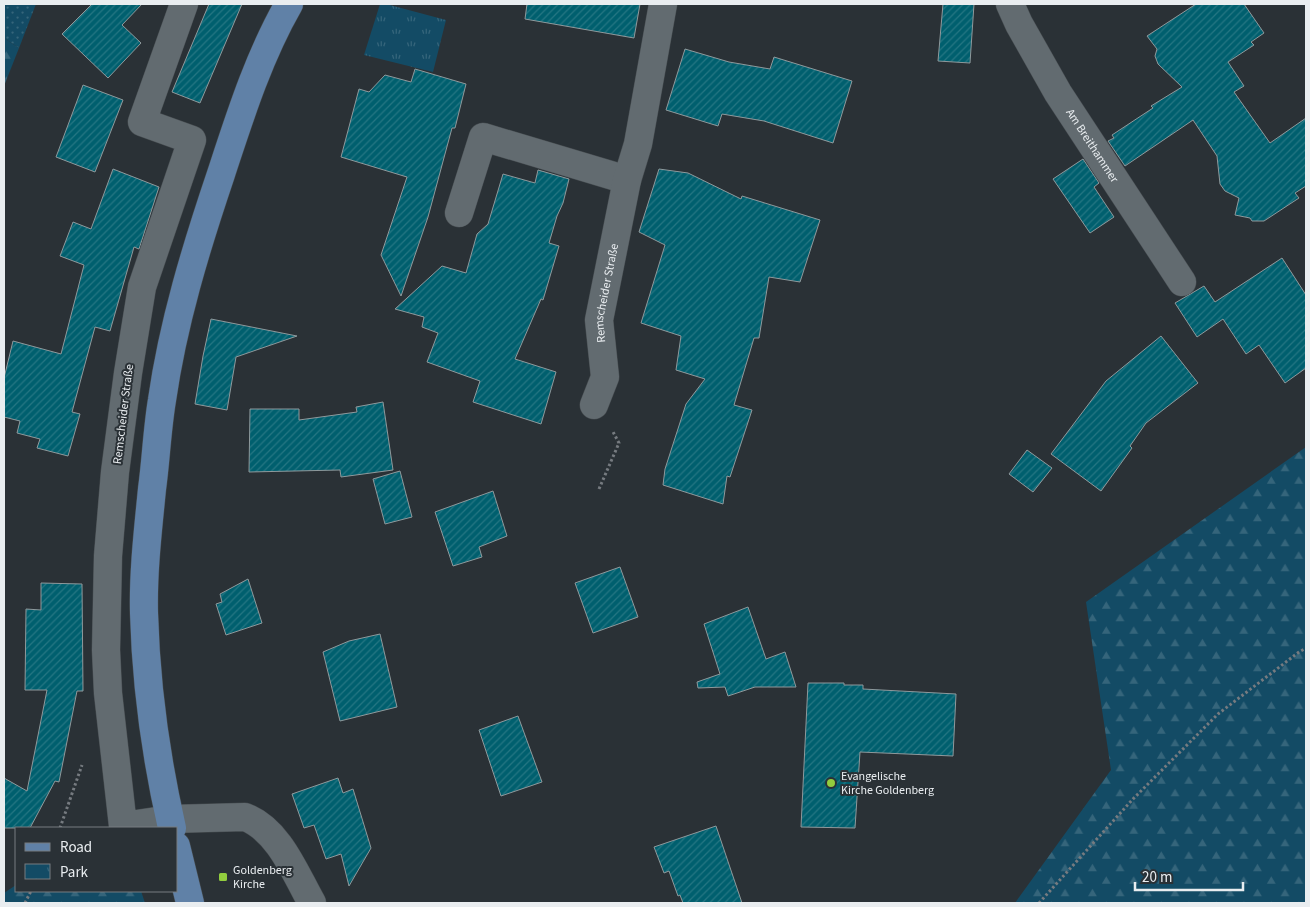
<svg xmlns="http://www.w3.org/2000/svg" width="1310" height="907" font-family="'Source Sans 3',sans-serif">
	<defs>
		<pattern id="grass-dots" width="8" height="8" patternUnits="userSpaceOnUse" patternTransform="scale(1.25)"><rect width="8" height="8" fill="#134b65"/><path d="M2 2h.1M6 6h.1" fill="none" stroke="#35657b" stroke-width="1.8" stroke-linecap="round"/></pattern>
		<pattern id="forest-firs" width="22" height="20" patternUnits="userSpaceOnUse" patternTransform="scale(1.25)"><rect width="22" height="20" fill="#134b65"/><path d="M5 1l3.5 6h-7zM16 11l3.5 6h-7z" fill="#35657b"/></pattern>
		<pattern id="park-tufts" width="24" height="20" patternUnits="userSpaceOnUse" patternTransform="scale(1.25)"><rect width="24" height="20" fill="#134b65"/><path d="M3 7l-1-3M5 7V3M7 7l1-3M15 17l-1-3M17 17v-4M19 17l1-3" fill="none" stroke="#35657b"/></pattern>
		<pattern id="building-hatch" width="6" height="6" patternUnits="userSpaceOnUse" patternTransform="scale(1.25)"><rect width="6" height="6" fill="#005f6e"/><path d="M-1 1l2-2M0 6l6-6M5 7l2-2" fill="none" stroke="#257683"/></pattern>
	</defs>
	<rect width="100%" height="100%" fill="#2a3136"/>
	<polygon fill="url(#grass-dots)" points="4,4 36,4 19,48 4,38"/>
	<g fill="url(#forest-firs)">
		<polygon points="4,38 19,48 4,86"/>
		<polygon points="1306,447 1306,903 1015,903 1111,770 1086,602"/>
		<polygon points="16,885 16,891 141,891 145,903 4,903 4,893"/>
	</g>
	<polygon fill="url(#park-tufts)" points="380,4 386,4 446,20 433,72 364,55"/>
	<g fill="url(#building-hatch)" stroke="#8f999c">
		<polygon points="92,4 142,4 122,25 141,43 108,78 62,34"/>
		<polygon points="209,4 242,4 200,103 172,92"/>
		<polygon points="527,4 640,4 634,38 525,19"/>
		<polygon points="943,4 974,4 970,63 938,61"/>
		<polygon points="1196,4 1244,4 1264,33 1251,42 1254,45 1228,62 1244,86 1234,92 1270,143 1306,118 1306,186 1295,193 1299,198 1264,221 1252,221 1250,218 1235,215 1239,198 1225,191 1220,184 1217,156 1193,120 1125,166 1108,141 1114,138 1112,135 1153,108 1151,106 1182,87 1158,64 1155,56 1157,49 1147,36"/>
		<polygon points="685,49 729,62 770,69 774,57 852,81 833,143 764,121 722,114 718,126 666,110"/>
		<polygon points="415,69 466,84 455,128 452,128 428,217 401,296 381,255 407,177 341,157 359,89 369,92 385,75 411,82"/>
		<polygon points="83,85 123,100 95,172 56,157"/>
		<polygon points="1083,159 1099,183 1094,187 1114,217 1090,233 1053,179"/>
		<polygon points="113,169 159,187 139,249 134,247 110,331 95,327 72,412 80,414 68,456 37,448 40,439 17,433 20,421 4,417 4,378 13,341 61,354 84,265 60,256 73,222 91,229"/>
		<polygon points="659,169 688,173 741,199 742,196 820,220 800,282 769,277 759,338 754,338 734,405 752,410 730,477 727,476 723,504 663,485 665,469 686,404 705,379 676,370 681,336 641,323 665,245 639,232"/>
		<polygon points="538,170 569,179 563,203 557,216 549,243 559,246 543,300 541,299 515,359 556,372 541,424 473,402 480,381 427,362 438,333 422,327 424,317 395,309 442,266 466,273 477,234 488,224 503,174 535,183"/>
		<polygon points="1282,258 1306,295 1306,368 1285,383 1259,345 1246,354 1223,319 1197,337 1175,303 1204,286 1215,302"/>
		<polygon points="211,319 297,336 236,357 227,410 195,404 203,356"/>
		<polygon points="1161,336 1198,383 1146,423 1130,446 1132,448 1101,491 1051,454 1106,381"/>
		<polygon points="383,402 393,470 341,477 340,470 249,472 250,409 299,409 299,420 357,412 356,407"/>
		<polygon points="1027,450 1052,468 1033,492 1009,474"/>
		<polygon points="400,471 412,517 385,524 373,479"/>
		<polygon points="493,491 507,536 479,547 482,557 453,566 435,512"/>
		<polygon points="620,567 638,617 593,633 575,583"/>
		<polygon points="248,579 262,623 226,635 216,604 222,602 220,594"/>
		<polygon points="41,583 82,584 83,691 77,691 59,782 55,781 30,828 4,828 4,778 27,791 47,690 25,690 26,609 41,610"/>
		<polygon points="748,607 766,659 785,652 796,687 755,687 728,696 725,687 698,688 697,682 720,674 704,624"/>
		<polygon points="380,634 397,707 340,721 323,652 349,641"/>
		<polygon points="808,683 844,683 844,685 863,685 863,689 956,694 953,756 860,752 855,828 801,827"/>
		<polygon points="518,716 542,782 501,796 479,730"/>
		<polygon points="338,778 343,793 353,789 371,848 349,886 341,854 326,859 314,825 304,828 292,794"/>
		<polygon points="716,826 742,903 683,903 680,895 678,896 669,871 664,873 654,847"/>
	</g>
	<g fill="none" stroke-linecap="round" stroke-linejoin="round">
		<g stroke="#464c50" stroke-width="29">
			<g id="minor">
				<path d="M184,4L142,122L192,140L142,287L128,373L115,472L108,556L106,650L108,693L123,826L170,819L245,817C279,830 295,873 312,903"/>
				<path id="s1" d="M1010,4L1019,24L1058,93L1182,282"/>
				<polyline points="459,213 483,137 627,180"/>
				<path id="s2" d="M594,405L605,377L599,320L627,180L638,144L663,4"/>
			</g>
		</g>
		<g stroke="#464c50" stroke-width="29">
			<g id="major">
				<path d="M172,828C156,758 146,685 144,613C143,572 148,530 152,489C156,460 157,430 162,400C173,323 196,248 221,174C240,116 259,56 289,4"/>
				<polyline points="176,846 190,903"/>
			</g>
		</g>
		<g stroke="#767b80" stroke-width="3" stroke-dasharray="2.5 2.5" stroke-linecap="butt">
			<polyline points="599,489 619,443 612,430"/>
			<polyline points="60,828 82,765"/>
			<polyline points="25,903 31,891"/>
			<polyline points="1039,903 1133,799 1218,714 1299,652 1306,648"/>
		</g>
		<use href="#minor" stroke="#626b70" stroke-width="28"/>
		<use href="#major" stroke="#6081a7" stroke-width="28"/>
	</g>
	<g fill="#92cd3e" stroke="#2a3136" stroke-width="2">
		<circle cx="831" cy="783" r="5"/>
		<rect x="218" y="872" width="10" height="10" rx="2.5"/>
	</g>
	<g text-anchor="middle" stroke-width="4" stroke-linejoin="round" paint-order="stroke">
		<g font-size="12" fill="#e9edf0" stroke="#2a3136">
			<text dy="4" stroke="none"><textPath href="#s1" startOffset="164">Am Breithammer</textPath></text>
			<text dy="4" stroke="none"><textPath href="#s2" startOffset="115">Remscheider Straße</textPath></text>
			<text transform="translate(123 414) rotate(-83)" y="4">Remscheider Straße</text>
		</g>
		<g font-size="12" fill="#e9edf0" stroke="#2a3136" text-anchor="start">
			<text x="841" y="780">Evangelische<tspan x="841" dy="14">Kirche Goldenberg</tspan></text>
			<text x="233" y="874">Goldenberg<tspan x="233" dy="14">Kirche</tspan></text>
		</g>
	</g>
	<rect width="1310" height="907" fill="none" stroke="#e9edf0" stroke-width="10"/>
	<rect x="15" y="827" width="162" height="65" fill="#2a3136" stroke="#767c80"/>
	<rect x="25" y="843" width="25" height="8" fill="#6081a7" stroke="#767c80"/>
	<text x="60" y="852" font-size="15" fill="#e9edf0">Road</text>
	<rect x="25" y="864" width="25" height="15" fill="url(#park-tufts)" stroke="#767c80"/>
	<text x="60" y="877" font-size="15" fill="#e9edf0">Park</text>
	<path d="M1135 882v8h108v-8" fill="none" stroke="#e9edf0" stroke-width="2.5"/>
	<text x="1142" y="882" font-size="15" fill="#e9edf0" stroke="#2a3136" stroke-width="4" paint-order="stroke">20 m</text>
</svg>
